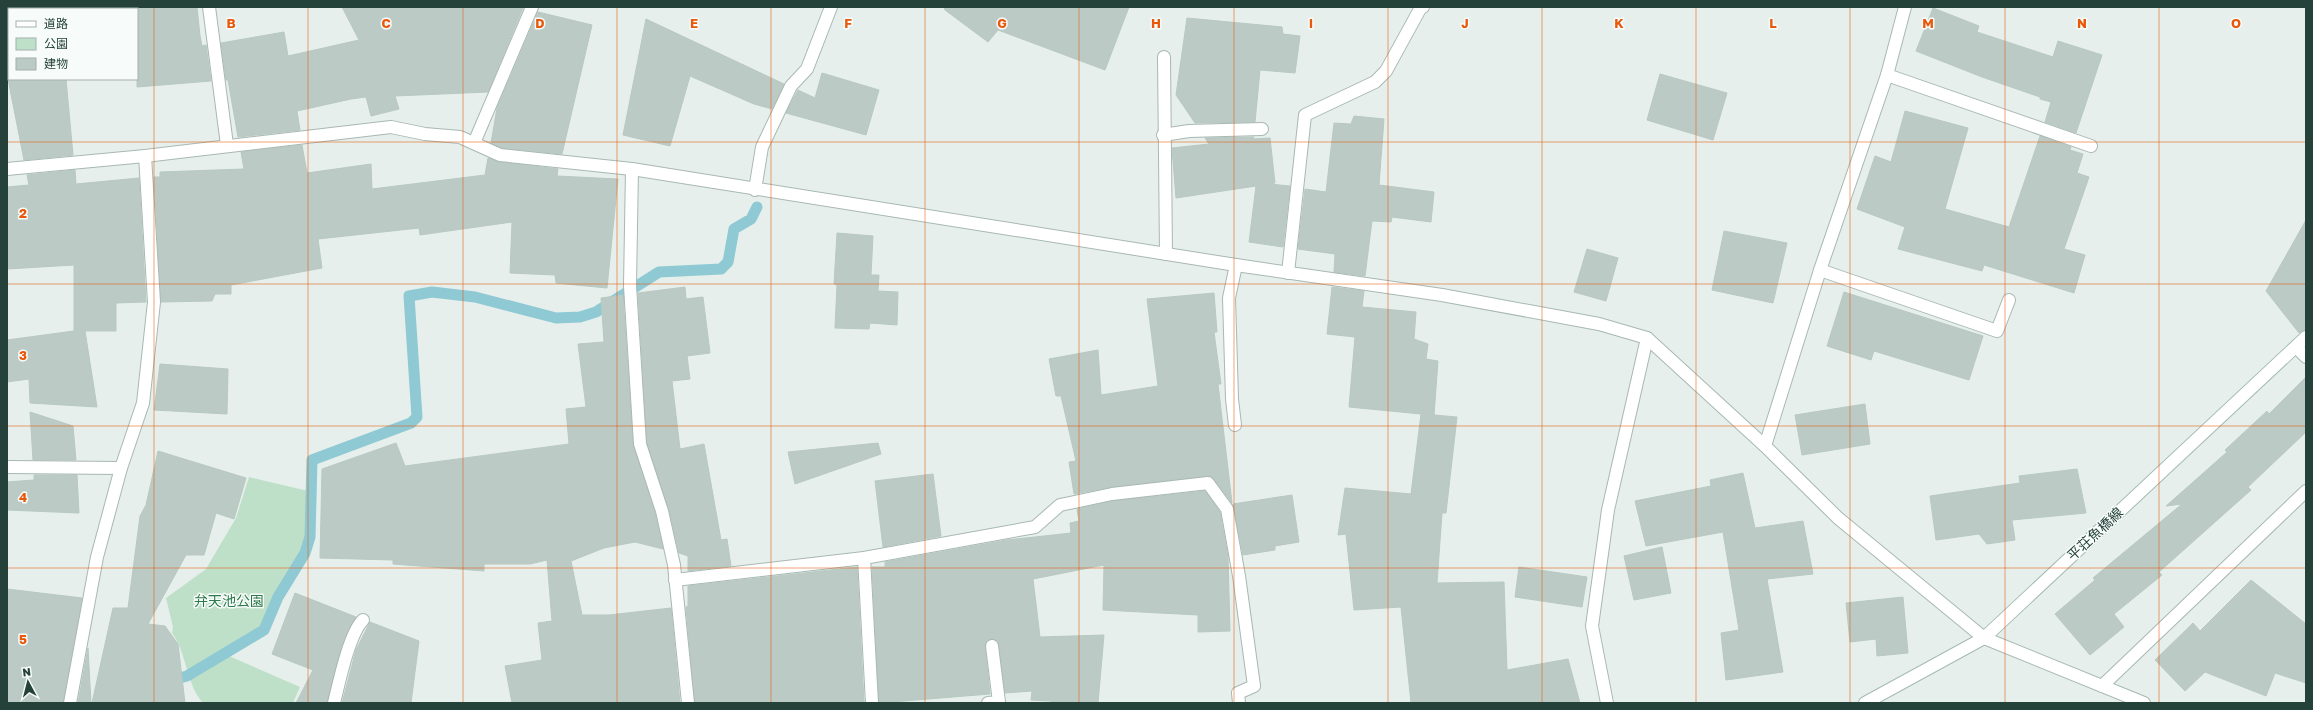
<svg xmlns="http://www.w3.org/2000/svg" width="2313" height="710" font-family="'Golos Text','Noto Sans JP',sans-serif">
	<rect width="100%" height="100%" fill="#e6efeb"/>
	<path fill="#bfe0c8" d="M249,477L308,491L307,537L303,550L286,576L260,629L220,652L300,687L293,703H203C186,684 187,653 172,633L173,627L166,598L206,569L236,518Z"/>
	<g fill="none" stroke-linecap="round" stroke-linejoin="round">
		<polyline stroke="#8ec9d4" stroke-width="11" points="169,681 187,676 264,630 278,597 305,553 310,537 312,460 411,423 417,417 409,296 432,292 475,297 556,318 580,317 596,312 659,272 721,269 728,262 734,229 751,219 757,207"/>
	</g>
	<g fill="#bbcac4" stroke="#b8c9c2">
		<polygon points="134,7 197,7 200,36 202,46 206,45 211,81 137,87 137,9"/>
		<polygon points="342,7 519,7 523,8 488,92 395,96 399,109 371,116 366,97 351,99 297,111 300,130 238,137 228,80 226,80 221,43 284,32 288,56 359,40"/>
		<polygon points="944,7 1129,7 1105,70 998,30 988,42 945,10"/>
		<polygon points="1933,8 1979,26 1977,32 2053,57 2058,41 2102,55 2076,133 2045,122 2051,102 2040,99 2040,97 1982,77 1916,51"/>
		<polygon points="538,12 592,25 562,154 502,148 491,143 497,108"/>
		<polygon points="1187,18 1282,27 1283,34 1300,36 1295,73 1260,70 1255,122 1195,123 1176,95"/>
		<polygon points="646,19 784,84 772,109 754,104 690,76 670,146 623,135"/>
		<polygon points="822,73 879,90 866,135 786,113 798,90 815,98"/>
		<polygon points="1660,74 1727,93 1713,140 1647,120"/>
		<polygon points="8,79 66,79 73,155 24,160"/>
		<polygon points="1905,111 1968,128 1945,209 2009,227 2040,136 2071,147 2070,150 2083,154 2077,173 2089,177 2064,249 2085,255 2074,293 1984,265 1982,271 1898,249 1905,227 1857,209 1875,156 1891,162"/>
		<polygon points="1354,116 1384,119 1379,185 1434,192 1431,222 1392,217 1391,222 1372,221 1365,276 1334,272 1335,254 1298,249 1305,189 1326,192 1334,123 1351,124"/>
		<polygon points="1254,137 1253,139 1270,138 1275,183 1269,184 1290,186 1283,247 1249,242 1256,186 1176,198 1172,148 1209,144 1205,138"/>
		<polygon points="302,145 307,173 371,164 372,189 485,175 488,158 499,162 558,169 557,176 618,179 607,288 556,283 555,275 510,273 512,222 420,235 419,228 318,239 322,268 231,285 231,294 215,294 212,301 161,302 154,177 160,177 160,172 244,169 241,152"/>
		<polygon points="75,170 76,184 139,178 146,302 116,303 116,331 85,331 97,407 30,403 29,379 7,382 7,340 74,331 74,265 7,269 7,187 29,185 27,175"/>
		<polygon points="2306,220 2306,330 2299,333 2266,291"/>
		<polygon points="1724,231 1787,243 1773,303 1712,290"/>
		<polygon points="837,233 873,236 871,275 879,275 878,291 898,292 897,325 870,323 869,329 835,328 837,285 834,284"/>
		<polygon points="1587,249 1618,258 1606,301 1574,292"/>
		<polygon points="685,287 686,299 703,297 710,353 687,356 690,379 672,381 680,449 704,444 721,540 727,539 731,566 688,571 688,556 679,553 669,509 647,443 638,293"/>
		<polygon points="1332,287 1364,291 1362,307 1416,312 1414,339 1428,344 1426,359 1438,361 1434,415 1457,417 1446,513 1442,513 1437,583 1504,582 1507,670 1568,659 1580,703 1411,703 1401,607 1354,610 1346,534 1338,535 1345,488 1411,494 1421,414 1349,407 1355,337 1327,334"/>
		<polygon points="1844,292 1983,336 1969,380 1874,351 1871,360 1827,346"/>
		<polygon points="1214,293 1217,332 1214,332 1221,384 1218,384 1232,503 1214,479 1208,476 1111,487 1074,494 1069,462 1076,461 1061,396 1056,396 1049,359 1098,350 1101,395 1158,386 1147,299"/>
		<polygon points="623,295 633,444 655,513 663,549 635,542 604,548 571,561 582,615 609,615 671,608 680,703 512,703 505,666 542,660 538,623 552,621 547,560 530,564 484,564 484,571 393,564 393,560 320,558 322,469 396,443 405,466 569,444 566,409 586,407 578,344 604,342 601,298"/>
		<polygon points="160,364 228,369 227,414 154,410"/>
		<polygon points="2306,377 2306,432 2248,487 2251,490 2159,572 2162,575 2114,614 2124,627 2090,655 2055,614 2095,580 2093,578 2182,504 2166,506 2227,452 2225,450 2267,411 2269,414"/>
		<polygon points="1865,404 1870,444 1802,455 1795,415"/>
		<polygon points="30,412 73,426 76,460 33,460"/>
		<polygon points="878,443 881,454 795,484 788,452"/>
		<polygon points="158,451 246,478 234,519 216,513 204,555 186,555 148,624 165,626 178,644 185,703 92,703 113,608 128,608 140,516 146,505"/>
		<polygon points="2077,469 2086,513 2012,520 2015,540 1987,544 1979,534 1936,540 1930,496 2020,483 2019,476"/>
		<polygon points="1743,473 1755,528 1803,521 1813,574 1767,579 1783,672 1726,680 1721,633 1739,630 1723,532 1646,546 1635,501 1711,486 1710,480"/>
		<polygon points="933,474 941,536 883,547 875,481"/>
		<polygon points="34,475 77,475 79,513 7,510 7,482 34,480"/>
		<polygon points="1205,491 1220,512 1228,557 1230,631 1198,632 1198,615 1103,610 1104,565 1033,579 1040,637 1104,635 1098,703 1051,703 1051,701 1031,700 1032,691 1005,693 999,645 998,641 991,639 987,640 985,647 990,694 879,703 872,567 885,567 885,562 1007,540 1071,533 1070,523 1079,521 1077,509 1113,501"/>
		<polygon points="1292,495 1299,542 1275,546 1275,550 1243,555 1233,504"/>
		<polygon points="1662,547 1671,593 1634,600 1624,556"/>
		<polygon points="857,567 864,703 695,703 686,607 688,606 688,586"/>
		<polygon points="1519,567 1587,577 1582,607 1515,597"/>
		<polygon points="2251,580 2306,624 2306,683 2275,673 2266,696 2205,672 2185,691 2155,660 2193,623 2200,631"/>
		<polygon points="7,589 82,598 63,703 7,703"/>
		<polygon points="295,593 356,617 342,645 327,703 296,703 313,670 272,654"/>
		<polygon points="1903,597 1908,653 1877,656 1876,639 1850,642 1846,603"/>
		<polygon points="370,622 419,641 411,703 342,703 356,650"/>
		<polygon points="88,648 91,703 78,703"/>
	</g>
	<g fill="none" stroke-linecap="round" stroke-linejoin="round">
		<g stroke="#a8b8b2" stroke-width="14">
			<g id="service">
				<polyline points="1164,57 1166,254"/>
				<polyline points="1163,135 1189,131 1262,129"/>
				<polyline points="1820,270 1997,331 2009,300"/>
				<polyline points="1288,273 1305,115 1375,82 1386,71 1420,9 1423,7"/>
				<polyline points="1235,425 1232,399 1229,298 1236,265"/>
				<path d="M334,703C339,683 349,634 363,620"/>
			</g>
		</g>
		<g stroke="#a8b8b2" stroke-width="14">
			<g id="minor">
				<polyline points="209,7 227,145"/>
				<polyline points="1887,75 2091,146"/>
				<polyline points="474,143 532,7"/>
				<polyline points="7,169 145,156 391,127 425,134 460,137 500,155 632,169 1236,265 1442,295 1599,324 1647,338 1765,446 1838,518 1984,638 2144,703"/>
				<polyline points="632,169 630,286 640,444 662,511 674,565 688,703"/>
				<polyline points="755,190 762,147 791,86 807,69 831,7"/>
				<polyline points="2296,347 2306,357"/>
				<polyline points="1765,446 1820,270 1887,75 1905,7"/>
				<polyline points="7,467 121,468"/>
				<polyline points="864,558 872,703"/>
				<polyline points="675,580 864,558 1035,527 1060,505 1112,494 1208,483 1227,509 1239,576 1254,686 1238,693 1239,703"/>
				<polyline points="2102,686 2306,491"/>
				<polyline points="70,703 97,557 121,468 143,403 154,302 145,156"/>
				<polyline points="988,703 999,702 992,646"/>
				<polyline points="1607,703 1592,626 1608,510 1647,338"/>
			</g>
		</g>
		<g stroke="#a4bbb3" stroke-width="14">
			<polyline id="secondary" points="1865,703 1984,638 2306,337"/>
		</g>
		<use href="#service" stroke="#fff" stroke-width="12"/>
		<use href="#minor" stroke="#fff" stroke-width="12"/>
		<use href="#secondary" stroke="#fff" stroke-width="12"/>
	</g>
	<path fill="none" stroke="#e8590c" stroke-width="1" stroke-opacity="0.55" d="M154,7V703M308,7V703M463,7V703M617,7V703M771,7V703M925,7V703M1079,7V703M1234,7V703M1388,7V703M1542,7V703M1696,7V703M1850,7V703M2005,7V703M2159,7V703M7,142H2306M7,284H2306M7,426H2306M7,568H2306"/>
	<g text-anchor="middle" stroke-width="3" stroke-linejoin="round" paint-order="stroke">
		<g font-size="14" fill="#24423a" stroke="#f7fbf9">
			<text transform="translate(2095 534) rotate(-43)" y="5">平荘魚橋線</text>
		</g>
		<g font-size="14" fill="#2d7a4b" stroke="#f7fbf9">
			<text x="229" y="606">弁天池公園</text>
		</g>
	</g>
	<g font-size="13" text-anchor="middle" font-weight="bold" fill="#e8590c" stroke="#f7fbf9" stroke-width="3" stroke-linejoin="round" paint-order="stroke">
		<text x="231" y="28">B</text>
		<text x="386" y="28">C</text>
		<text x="540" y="28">D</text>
		<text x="694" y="28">E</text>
		<text x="848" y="28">F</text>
		<text x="1002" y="28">G</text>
		<text x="1156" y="28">H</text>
		<text x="1311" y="28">I</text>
		<text x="1465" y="28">J</text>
		<text x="1619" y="28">K</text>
		<text x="1773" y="28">L</text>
		<text x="1928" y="28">M</text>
		<text x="2082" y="28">N</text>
		<text x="2236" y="28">O</text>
		<text x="23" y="218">2</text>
		<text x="23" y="360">3</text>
		<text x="23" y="502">4</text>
		<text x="23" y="644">5</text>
	</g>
	<rect width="2313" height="710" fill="none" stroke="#24423a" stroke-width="16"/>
	<rect x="8" y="8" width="130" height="72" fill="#f7fbf9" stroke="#a3b1ad"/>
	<rect x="16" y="21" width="20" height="6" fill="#ffffff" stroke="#a3b1ad"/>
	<text x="44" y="28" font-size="12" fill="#24423a">道路</text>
	<rect x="16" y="38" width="20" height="12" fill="#bfe0c8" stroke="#a3b1ad"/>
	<text x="44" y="48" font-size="12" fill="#24423a">公園</text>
	<rect x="16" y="58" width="20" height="12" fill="#bbcac4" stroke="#a3b1ad"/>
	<text x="44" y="68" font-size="12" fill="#24423a">建物</text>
	<g transform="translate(28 682) rotate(353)" stroke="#f7fbf9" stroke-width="3" paint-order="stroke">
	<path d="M0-3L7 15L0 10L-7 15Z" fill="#24423a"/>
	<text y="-6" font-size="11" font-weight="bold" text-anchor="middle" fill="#24423a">N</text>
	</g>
</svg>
